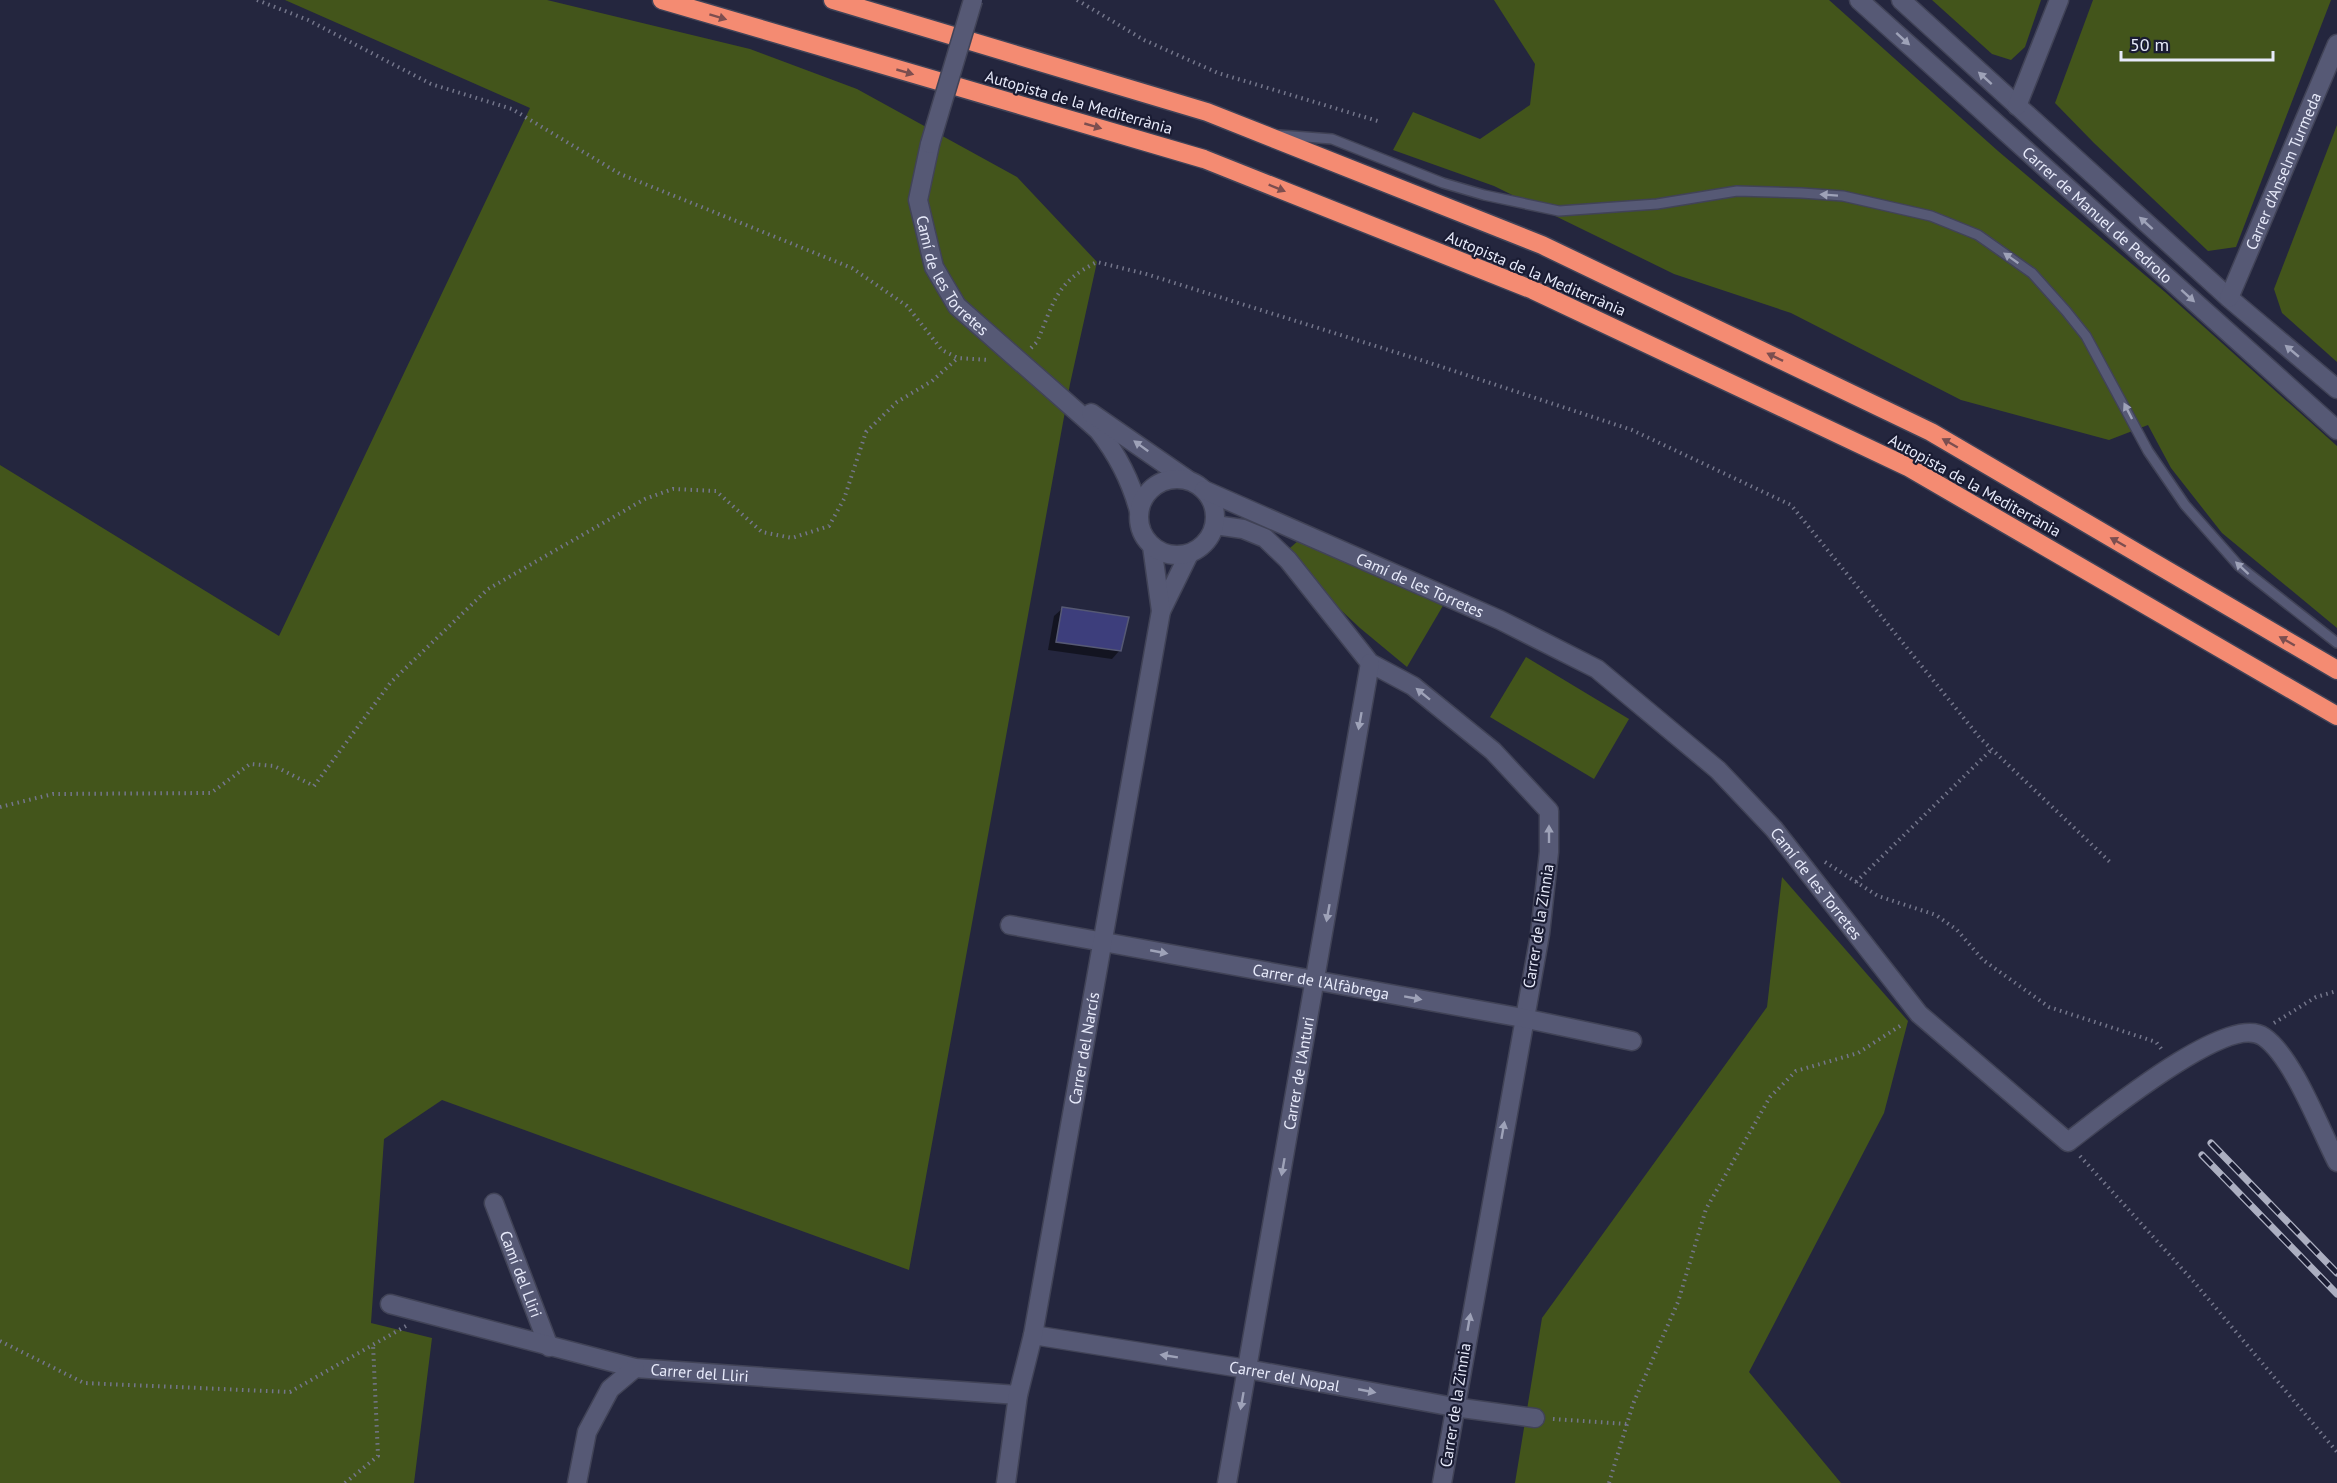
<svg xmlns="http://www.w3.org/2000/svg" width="2337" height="1483" font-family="'PT Sans',sans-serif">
	<rect width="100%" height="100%" fill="#24263e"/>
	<g fill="#43551b">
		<polygon points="285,0 547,0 750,49 857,89 1017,177 1097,262 1070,384 909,1270 442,1100 384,1139 371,1323 432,1338 414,1483 0,1483 0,465 279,636 530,108"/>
		<polygon points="1494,0 1829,0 1998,151 2165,292 2337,446 2337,628 2222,533 2171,468 2148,425 2109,440 1961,400 1791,313 1674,274 1494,186 1393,150 1413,112 1480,139 1530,105 1535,64"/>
		<polygon points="1932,0 2041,0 2025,47 2011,60 1992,54"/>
		<polygon points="2093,0 2331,0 2236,247 2208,251 2094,143 2055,103"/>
		<polygon points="2337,125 2337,362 2282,313 2274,289"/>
		<polygon points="1307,533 1444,604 1407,667 1360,628 1282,555"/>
		<polygon points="1526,657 1629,719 1594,779 1490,717"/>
		<polygon points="1782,877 1908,1021 1884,1113 1749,1372 1841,1483 1515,1483 1542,1318 1767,1007"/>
	</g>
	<polygon fill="#0007" points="1063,608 1120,650 1112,659 1048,650 1054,616"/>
	<polygon fill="#3d3e7c" stroke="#565974" stroke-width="1.5" points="1062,607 1129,617 1121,651 1056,642"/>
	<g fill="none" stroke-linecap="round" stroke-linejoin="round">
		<g stroke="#414357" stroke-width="12">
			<polyline id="lane" points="1279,135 1332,139 1443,183 1484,195 1559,211 1657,204 1737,191 1802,193 1843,196 1931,216 1978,235 2032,273 2066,311 2086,336 2148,451 2185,505 2239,566 2337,643"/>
		</g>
		<g stroke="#414357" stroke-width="21">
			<g id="street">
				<path id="s1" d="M1859,0L2337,430"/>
				<polyline points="1901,0 2229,298 2337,389"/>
				<polyline points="2017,106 2059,0"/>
				<path id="s2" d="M2229,298L2337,44"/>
				<polyline points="1215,525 1243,529 1265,538 1288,560 1370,663 1413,686 1493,751 1549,811 1549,852 1540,934 1442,1483"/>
				<polyline points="1161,611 1189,554"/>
				<path id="s3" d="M1010,925L1523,1018L1632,1041"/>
				<path id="s4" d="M494,1203L549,1347"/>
				<path id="s5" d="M390,1304L635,1368L1018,1395"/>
				<path id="s6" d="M1033,1335L1247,1369L1454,1407L1535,1418"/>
				<polyline points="577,1483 587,1432 610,1389 635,1368"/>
				<path id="s7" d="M1006,1483L1018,1395L1033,1335L1161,611L1152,546"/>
				<path id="s8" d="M1227,1483L1370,663"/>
			</g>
		</g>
		<g stroke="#414357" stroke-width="21">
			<g id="secondary">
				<path id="s9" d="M930,144L918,200L934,267L957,306L1098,430C1117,454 1131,481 1139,511"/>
				<polyline points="1091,413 1188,480"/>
				<circle cx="1177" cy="517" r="38"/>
				<path id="s10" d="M1204,490L1500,620L1597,669L1718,770L1774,829L1919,1014L2068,1142C2099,1119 2228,1011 2264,1037C2293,1057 2320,1129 2337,1162"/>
			</g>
		</g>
		<g stroke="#414357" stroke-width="21">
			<g id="highway">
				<polyline points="662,0 1204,159 1533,290 1908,467 2337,716"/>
				<polyline points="833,0 1207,112 1542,245 1931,432 2337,670"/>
			</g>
		</g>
		<g stroke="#74768b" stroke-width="4" stroke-dasharray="1.5 4.5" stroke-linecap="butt">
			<polyline points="257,0 308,20 431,84 512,109 620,174 852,268 907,306 942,350 958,358 989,360"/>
			<polyline points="1077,0 1144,40 1218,73 1381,122"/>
			<path d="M1031,348L1037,342C1054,302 1056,282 1097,262L1146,274L1430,363L1632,430L1791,505L1980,738L2111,863"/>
			<polyline points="0,807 53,794 211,793 250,764 274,766 314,786 391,682 488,589 645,499 673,489 716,491 762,532 792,538 829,526 844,499 866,432 897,402 932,381 958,358"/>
			<polyline points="1825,862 1878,896 1936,915 1957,930 1983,960 2049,1007 2156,1042 2163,1051"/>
			<polyline points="1856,882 1992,749"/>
			<polyline points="2274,1023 2316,997 2337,991"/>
			<polyline points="2080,1156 2194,1282 2337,1452"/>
			<polyline points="0,1341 84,1383 290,1392 406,1326"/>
			<polyline points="1553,1419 1627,1424"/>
			<polyline points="345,1483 378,1456 373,1344"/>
			<polyline points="1609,1483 1633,1404 1678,1302 1706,1209 1770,1097 1796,1071 1858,1053 1903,1024"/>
		</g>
		<use href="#lane" stroke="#565975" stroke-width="9"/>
		<use href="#street" stroke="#565975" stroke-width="18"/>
		<use href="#secondary" stroke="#565975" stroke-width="18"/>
		<use href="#highway" stroke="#f48b72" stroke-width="18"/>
		<g stroke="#acafc1" stroke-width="7">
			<g id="rail">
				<polyline points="2211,1143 2337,1273"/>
				<polyline points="2202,1155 2337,1294"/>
			</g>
		</g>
		<use href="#rail" stroke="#1a1c33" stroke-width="4.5" stroke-dasharray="14" stroke-linecap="butt"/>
		<g stroke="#414357" stroke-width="21" stroke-linecap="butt">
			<polyline id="street-bridge" points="930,144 973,0"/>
		</g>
		<use href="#street-bridge" stroke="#565975" stroke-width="18"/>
	</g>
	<defs><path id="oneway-solid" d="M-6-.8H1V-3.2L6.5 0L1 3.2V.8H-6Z" transform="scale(1.5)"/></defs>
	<g fill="#7c4e4f">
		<use href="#oneway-solid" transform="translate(718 17) rotate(17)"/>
		<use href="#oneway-solid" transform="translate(905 72) rotate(16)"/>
		<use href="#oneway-solid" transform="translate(1093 126) rotate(16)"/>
		<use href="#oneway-solid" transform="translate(1277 188) rotate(22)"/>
		<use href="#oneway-solid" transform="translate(1775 357) rotate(-154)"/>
		<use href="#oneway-solid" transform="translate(1950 443) rotate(-150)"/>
		<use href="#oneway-solid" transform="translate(2118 542) rotate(-150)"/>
		<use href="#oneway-solid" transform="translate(2287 641) rotate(-150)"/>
	</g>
	<g fill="#9ea2b8">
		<use href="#oneway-solid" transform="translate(1903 39) rotate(42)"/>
		<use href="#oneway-solid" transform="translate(1985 78) rotate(-138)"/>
		<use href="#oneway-solid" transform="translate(1829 195) rotate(-176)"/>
		<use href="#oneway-solid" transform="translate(2146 223) rotate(-138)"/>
		<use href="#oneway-solid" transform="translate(2011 258) rotate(-145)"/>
		<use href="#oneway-solid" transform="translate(2188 296) rotate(42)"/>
		<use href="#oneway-solid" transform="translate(2292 351) rotate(-140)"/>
		<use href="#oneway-solid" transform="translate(2128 411) rotate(-117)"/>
		<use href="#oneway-solid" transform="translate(1141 446) rotate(-144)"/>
		<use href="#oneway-solid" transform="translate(2242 568) rotate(-137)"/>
		<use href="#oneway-solid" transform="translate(1423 694) rotate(-141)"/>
		<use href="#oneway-solid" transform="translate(1360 721) rotate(100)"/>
		<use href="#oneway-solid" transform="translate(1549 834) rotate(-90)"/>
		<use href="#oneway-solid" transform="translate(1328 913) rotate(100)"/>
		<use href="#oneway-solid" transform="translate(1159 952) rotate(11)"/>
		<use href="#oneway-solid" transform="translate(1413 998) rotate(10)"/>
		<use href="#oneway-solid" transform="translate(1503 1130) rotate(-80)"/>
		<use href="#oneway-solid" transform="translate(1283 1167) rotate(100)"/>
		<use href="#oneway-solid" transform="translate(1469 1322) rotate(-80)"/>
		<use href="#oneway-solid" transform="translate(1169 1356) rotate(-171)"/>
		<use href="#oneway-solid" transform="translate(1367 1391) rotate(11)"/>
		<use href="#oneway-solid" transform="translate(1242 1401) rotate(100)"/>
	</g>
	<g text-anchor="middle" stroke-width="4.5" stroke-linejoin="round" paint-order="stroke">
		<g font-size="16" fill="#e7eafa" stroke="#1a1c33">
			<text transform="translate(1079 102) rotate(16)" y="6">Autopista de la Mediterrània</text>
			<text dy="6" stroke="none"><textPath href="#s2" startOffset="138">Carrer d'Anselm Turmeda</textPath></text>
			<text dy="6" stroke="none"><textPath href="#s1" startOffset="321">Carrer de Manuel de Pedrolo</textPath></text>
			<text dy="6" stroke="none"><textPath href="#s9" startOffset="142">Camí de les Torretes</textPath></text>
			<text transform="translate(1536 273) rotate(23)" y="6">Autopista de la Mediterrània</text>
			<text transform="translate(1975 485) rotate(29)" y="6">Autopista de la Mediterrània</text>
			<text dy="6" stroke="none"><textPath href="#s10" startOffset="236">Camí de les Torretes</textPath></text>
			<text dy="6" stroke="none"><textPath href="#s10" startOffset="740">Camí de les Torretes</textPath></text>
			<text transform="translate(1538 926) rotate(-81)" y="6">Carrer de la Zinnia</text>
			<text dy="6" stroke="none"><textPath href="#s3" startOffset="316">Carrer de l'Alfàbrega</textPath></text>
			<text dy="6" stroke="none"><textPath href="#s7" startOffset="442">Carrer del Narcís</textPath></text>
			<text dy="6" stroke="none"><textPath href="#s8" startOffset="416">Carrer de l'Anturi</textPath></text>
			<text dy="6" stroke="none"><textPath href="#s4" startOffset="76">Camí del Lliri</textPath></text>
			<text dy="6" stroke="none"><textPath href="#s5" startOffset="318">Carrer del Lliri</textPath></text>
			<text dy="6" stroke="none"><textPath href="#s6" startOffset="255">Carrer del Nopal</textPath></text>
			<text transform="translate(1455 1405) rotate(-81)" y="6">Carrer de la Zinnia</text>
		</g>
	</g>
	<path d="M2121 51v9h152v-9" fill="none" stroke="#e7eafa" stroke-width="3"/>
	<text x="2130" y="51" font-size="18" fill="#e7eafa" stroke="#1a1c33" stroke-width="4.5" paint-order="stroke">50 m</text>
</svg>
